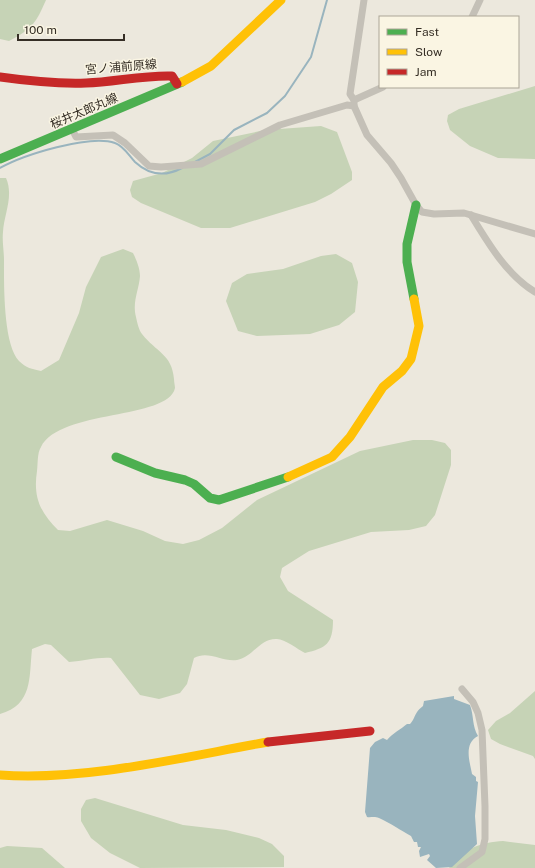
<svg xmlns="http://www.w3.org/2000/svg" width="535" height="868" font-family="'Public Sans','Noto Sans JP',sans-serif">
	<rect width="100%" height="100%" fill="#ece8dd"/>
	<g fill="#c6d3b6">
		<path d="M0,0H46C36,23 32,29 9,41L0,39Z"/>
		<polygon points="535,86 535,159 498,158 470,146 450,130 447,121 448,115 459,109"/>
		<polygon points="321,126 337,132 352,172 352,180 331,194 315,202 230,228 201,228 141,203 132,197 130,190 133,181 162,173 192,158 213,141 265,130"/>
		<path d="M0,178H6C14,196 4,214 3,232C2,241 4,251 4,260C4,283 3,344 19,361C26,368 32,369 41,371L59,360L79,313L86,287L101,257L123,249L133,253C136,259 140,268 140,276C139,290 132,302 136,317C137,322 139,331 142,334C156,352 172,354 174,379C174,382 175,386 175,388C168,420 60,409 41,447C37,453 38,464 37,471C33,497 40,512 58,530L70,531L107,520L143,531L165,541L183,544L199,540L222,528L257,500L360,451L413,440H432L445,443L451,450V465L435,515L426,526L409,530L371,532L309,551L282,568L280,577L288,591L333,620C333,644 326,648 305,653C297,649 285,639 277,639C260,638 253,657 237,660C222,662 208,650 194,658L187,684L180,693L159,699L140,695L111,658C97,657 84,661 69,662L51,645L45,644L32,649C29,677 33,705 0,714Z"/>
		<polygon points="336,254 352,263 358,282 355,312 339,325 310,334 257,336 238,331 226,301 232,283 247,274 283,269 321,256"/>
		<polygon points="535,691 535,759 533,756 500,744 491,739 488,730 496,721 510,713"/>
		<polygon points="95,798 183,825 226,830 259,838 272,844 284,856 284,867 140,868 110,853 91,838 81,821 81,809 86,800"/>
		<path d="M503,841L535,845V868H449C461,849 482,842 503,841Z"/>
		<polygon points="7,846 42,848 65,868 0,868 0,848"/>
	</g>
	<path fill="#99b4be" d="M454,696V699L470,705C474,716 472,726 478,736C463,744 470,762 472,774L476,777V781L478,782L475,816L477,844L452,867L436,868L427,860L430,856L429,854L420,857L419,851L421,847H418L417,842H414L411,836C402,831 390,823 379,818C374,816 370,818 367,817L365,812L370,748L375,742L383,738L387,740C393,733 401,729 407,724H410C416,718 413,714 423,706L424,701Z"/>
	<g fill="none" stroke-linecap="round" stroke-linejoin="round">
		<g stroke="#99b4be" stroke-width="2">
			<polyline points="195,162 210,154 234,130 267,113 285,96 311,57 327,0"/>
			<path d="M0,168C23,155 90,134 115,143C124,146 129,156 135,162C149,175 165,177 182,168"/>
		</g>
		<g stroke="#c4c0b7" stroke-width="7">
			<polyline points="364,0 350,94 354,100 354,106 367,135 391,163 401,178 416,205 422,212 434,214 464,213 535,234"/>
			<polyline points="472,17 480,0"/>
			<polyline points="354,100 383,87"/>
			<polyline points="72,129 76,137 113,135 125,143 149,166 161,167 201,164 280,125 347,105 354,106"/>
			<path d="M471,215C488,243 507,275 535,292"/>
			<polyline points="460,868 482,852 485,839 485,806 482,730 478,713 473,702 462,689"/>
		</g>
		<g stroke="#4caf50" stroke-width="9">
			<polyline points="0,159 182,82"/>
			<polyline points="414,299 407,262 407,244 416,205"/>
			<polyline points="116,457 155,473 185,480 194,484 210,498 219,500 288,477"/>
		</g>
		<g stroke="#ffc107" stroke-width="9">
			<polyline points="182,82 211,66 281,0"/>
			<polyline points="288,477 332,457 350,437 383,387 402,371 411,359 419,326 414,299"/>
			<path d="M0,775C87,781 183,757 268,742"/>
		</g>
		<g stroke="#c62828" stroke-width="9">
			<path d="M0,77C28,81 57,84 86,83C115,82 143,75 172,76L177,84"/>
			<polyline points="268,742 370,731"/>
		</g>
	</g>
	<g text-anchor="middle" stroke-width="3" stroke-linejoin="round" paint-order="stroke">
		<g font-size="12" fill="#352e25" stroke="#faf5e3">
			<text transform="translate(121 67) rotate(-5)" y="4">宮ノ浦前原線</text>
			<text transform="translate(84 111) rotate(-23)" y="4">桜井太郎丸線</text>
		</g>
	</g>
	<rect x="379" y="16" width="140" height="72" fill="#faf5e3" stroke="#aba597"/>
	<rect x="387" y="29" width="20" height="6" fill="#4caf50" stroke="#aba597"/>
	<text x="415" y="36" font-size="12" fill="#352e25">Fast</text>
	<rect x="387" y="49" width="20" height="6" fill="#ffc107" stroke="#aba597"/>
	<text x="415" y="56" font-size="12" fill="#352e25">Slow</text>
	<rect x="387" y="69" width="20" height="6" fill="#c62828" stroke="#aba597"/>
	<text x="415" y="76" font-size="12" fill="#352e25">Jam</text>
	<path d="M18 34v6h106v-6" fill="none" stroke="#352e25" stroke-width="2"/>
	<text x="24" y="34" font-size="12" fill="#352e25" stroke="#faf5e3" stroke-width="3" paint-order="stroke">100 m</text>
</svg>
